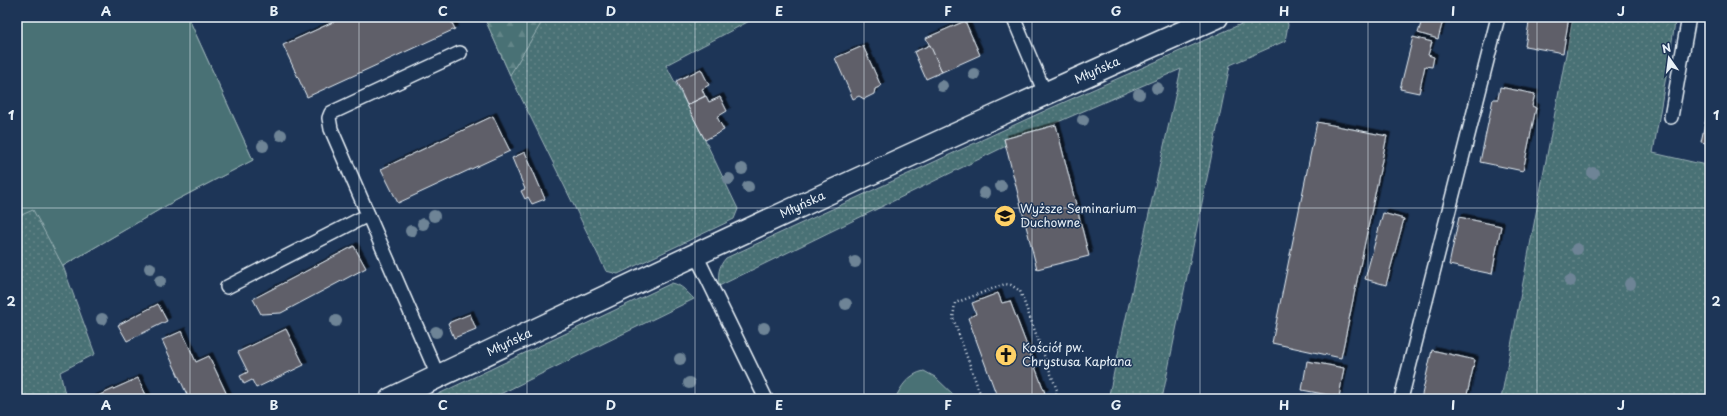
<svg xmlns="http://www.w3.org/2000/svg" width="1727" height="416" font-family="'Playpen Sans',sans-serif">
	<defs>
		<pattern id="grass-dots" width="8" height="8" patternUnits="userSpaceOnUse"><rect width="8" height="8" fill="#4a7174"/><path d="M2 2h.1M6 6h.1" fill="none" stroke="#648689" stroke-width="1.8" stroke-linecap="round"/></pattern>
		<pattern id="forest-firs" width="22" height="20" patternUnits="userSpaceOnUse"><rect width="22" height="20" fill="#4a7174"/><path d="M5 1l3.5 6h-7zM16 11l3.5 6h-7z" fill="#648689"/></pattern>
		<filter id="shadow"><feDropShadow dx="3.5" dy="-3.5" stdDeviation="0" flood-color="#0009"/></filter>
	</defs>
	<rect width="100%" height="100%" fill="#1d3557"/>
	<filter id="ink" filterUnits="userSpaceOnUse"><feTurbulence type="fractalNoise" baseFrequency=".025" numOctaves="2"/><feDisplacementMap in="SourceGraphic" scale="8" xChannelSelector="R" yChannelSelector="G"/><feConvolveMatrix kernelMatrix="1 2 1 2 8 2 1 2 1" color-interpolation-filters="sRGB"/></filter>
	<g filter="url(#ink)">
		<g fill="url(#grass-dots)" stroke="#99b1b6">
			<polygon points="17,17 188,17 253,160 169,204 63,266 95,354 60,372 66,399 17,399"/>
			<polygon points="484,17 757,17 666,65 705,140 738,209 734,219 618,274 606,271 510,75"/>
			<path d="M1257,17H1286L1288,25L1285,41L1230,65L1162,399H1108L1181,69L1037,131L1004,139L1006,146L719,286C718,274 718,267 726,258L1051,108Z"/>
			<polygon points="1573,17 1676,17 1653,153 1710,166 1710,399 1501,399"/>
			<path d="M672,283C682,285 687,292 694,299L490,399H428Z"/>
		</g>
		<polygon fill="url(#forest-firs)" stroke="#99b1b6" points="484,17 545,17 510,75"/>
		<g fill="#4a7174" stroke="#99b1b6">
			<polygon points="17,17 188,17 253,160 169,204 63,266 33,210 17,217"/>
			<path d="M924,371L935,377L958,399H895C901,386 909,374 924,371Z"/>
		</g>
		<g fill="#5f5f69" stroke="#e8f1f8" filter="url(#shadow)">
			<polygon points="344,17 449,17 455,29 307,97 283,45"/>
			<polygon points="1423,17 1444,17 1438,39 1418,33"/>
			<polygon points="1530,17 1569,17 1563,53 1525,46"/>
			<polygon points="965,21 980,55 942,72 926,38"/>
			<polygon points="1413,37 1432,42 1428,55 1434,57 1432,67 1425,66 1419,93 1400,89"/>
			<polygon points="930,45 942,72 926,79 914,52"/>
			<polygon points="863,46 881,86 875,89 874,94 864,99 859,96 853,99 835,58"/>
			<polygon points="701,69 709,85 702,89 705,96 687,105 676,81"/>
			<polygon points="1500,87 1535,94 1532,106 1536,108 1523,171 1480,162 1493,99 1498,99"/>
			<polygon points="706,96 709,102 720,97 727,111 717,117 724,130 705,140 687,105"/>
			<polygon points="1710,100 1710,144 1701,142"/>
			<polygon points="493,116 510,151 398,203 381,169"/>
			<polygon points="1317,122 1387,136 1341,358 1272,343"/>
			<polygon points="1056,125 1089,256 1037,269 1004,139"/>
			<polygon points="525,152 545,199 532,204 528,197 525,199 521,191 525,189 512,158"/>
			<polygon points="1383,213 1404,219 1386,285 1365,279"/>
			<polygon points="1459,217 1501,226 1492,274 1449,265"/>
			<polygon points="354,246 366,268 281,313 261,314 253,299"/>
			<polygon points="998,293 1002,303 1010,301 1045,393 1030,399 998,399 968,318 976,314 972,303"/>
			<polygon points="158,304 167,321 127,341 118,325"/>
			<polygon points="470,314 476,329 454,338 448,323"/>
			<polygon points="286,329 304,365 256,388 252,380 244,384 240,376 248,372 238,352"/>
			<polygon points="182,331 196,362 209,356 229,399 189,399 162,340"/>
			<polygon points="1432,350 1475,360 1466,399 1421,399"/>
			<polygon points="1307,361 1344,368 1339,397 1302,390"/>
			<polygon points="138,378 148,399 91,399"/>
		</g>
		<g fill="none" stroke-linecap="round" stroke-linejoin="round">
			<g stroke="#e8f1f8" stroke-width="16">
				<g id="lane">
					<polyline points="1013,17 1045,93"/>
					<polyline points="1671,117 1689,17"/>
					<polyline points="696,255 766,399"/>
					<polyline points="227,287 368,215"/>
					<polyline points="438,376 331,129 329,118 331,113 460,53"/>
					<polyline points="1401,399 1498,17"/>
				</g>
			</g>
			<g stroke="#e8f1f8" stroke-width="25">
				<g id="street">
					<path id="s1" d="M391,399C664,268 939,140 1217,17"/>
				</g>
			</g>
			<polyline stroke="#e8f1f8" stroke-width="2.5" stroke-dasharray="1 3" stroke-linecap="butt" points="982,399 953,318 955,303 1005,284 1011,285 1020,291 1057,390 1056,396 1054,399"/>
			<use href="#lane" stroke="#1d3557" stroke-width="13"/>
			<use href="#street" stroke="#1d3557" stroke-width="22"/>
		</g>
		<g fill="#6e8496">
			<circle cx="974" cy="74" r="6"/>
			<circle cx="942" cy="86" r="6"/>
			<circle cx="1157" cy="88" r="6"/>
			<circle cx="1139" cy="94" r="6"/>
			<circle cx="1083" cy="120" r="6"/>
			<circle cx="281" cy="135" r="6"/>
			<circle cx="263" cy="146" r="6"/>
			<circle cx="742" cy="169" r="6"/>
			<circle cx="1593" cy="173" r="6"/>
			<circle cx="729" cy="179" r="6"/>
			<circle cx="1001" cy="186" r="6"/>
			<circle cx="748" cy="187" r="6"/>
			<circle cx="984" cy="193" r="6"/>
			<circle cx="434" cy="216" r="6"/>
			<circle cx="423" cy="224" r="6"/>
			<circle cx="411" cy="231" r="6"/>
			<circle cx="1577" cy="249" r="6"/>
			<circle cx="855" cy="262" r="6"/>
			<circle cx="150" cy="268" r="6"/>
			<circle cx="160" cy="281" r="6"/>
			<circle cx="1570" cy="281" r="6"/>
			<circle cx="1630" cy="284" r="6"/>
			<circle cx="846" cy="304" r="6"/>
			<circle cx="102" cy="319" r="6"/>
			<circle cx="336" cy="321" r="6"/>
			<circle cx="764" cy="328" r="6"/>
			<circle cx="436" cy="332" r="6"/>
			<circle cx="680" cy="359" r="6"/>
			<circle cx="689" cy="383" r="6"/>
		</g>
	</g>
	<path fill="none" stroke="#e8f1f8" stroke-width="1" stroke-opacity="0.55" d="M190,17V399M359,17V399M527,17V399M695,17V399M864,17V399M1032,17V399M1200,17V399M1368,17V399M1537,17V399M17,208H1710"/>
	<defs>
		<g id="university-disc" transform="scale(1.15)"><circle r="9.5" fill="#ffd166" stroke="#1d3557"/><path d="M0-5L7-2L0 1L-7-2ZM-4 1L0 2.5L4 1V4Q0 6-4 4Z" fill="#111"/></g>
		<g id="church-disc" transform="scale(1.15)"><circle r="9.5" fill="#ffd166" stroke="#1d3557"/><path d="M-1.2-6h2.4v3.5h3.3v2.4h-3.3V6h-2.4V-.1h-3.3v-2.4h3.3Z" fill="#111"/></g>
	</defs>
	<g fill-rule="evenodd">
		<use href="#university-disc" x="1005" y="216"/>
		<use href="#church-disc" x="1006" y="355"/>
	</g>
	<g text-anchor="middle" stroke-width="3" stroke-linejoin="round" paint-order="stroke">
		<g font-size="12" fill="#e8f1f8" stroke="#1d3557">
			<text dy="4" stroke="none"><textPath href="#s1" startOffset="779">Młyńska</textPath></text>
			<text dy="4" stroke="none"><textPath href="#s1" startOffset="455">Młyńska</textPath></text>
			<text dy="4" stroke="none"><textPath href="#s1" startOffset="131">Młyńska</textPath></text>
		</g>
		<g font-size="12" fill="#e8f1f8" stroke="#1d3557" text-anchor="start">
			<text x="1020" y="213">Wyższe Seminarium<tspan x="1020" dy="14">Duchowne</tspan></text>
			<text x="1022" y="352">Kościół pw.<tspan x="1022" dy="14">Chrystusa Kapłana</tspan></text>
		</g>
	</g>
	<rect width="1727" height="416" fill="none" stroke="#1d3557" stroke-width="44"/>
	<g transform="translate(1669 58) rotate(346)" stroke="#1d3557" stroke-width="3" paint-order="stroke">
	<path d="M0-3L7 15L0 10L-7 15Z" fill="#e8f1f8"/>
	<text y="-6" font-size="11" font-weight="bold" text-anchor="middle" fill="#e8f1f8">N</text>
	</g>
	<rect x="22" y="22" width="1683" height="372" fill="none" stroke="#e8f1f8" stroke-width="1.5"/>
	<g font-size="13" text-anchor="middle" font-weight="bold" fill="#e8f1f8">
		<text x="106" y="16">A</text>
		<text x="274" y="16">B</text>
		<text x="443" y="16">C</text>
		<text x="611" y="16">D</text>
		<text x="779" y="16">E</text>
		<text x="948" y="16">F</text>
		<text x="1116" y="16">G</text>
		<text x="1284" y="16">H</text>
		<text x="1453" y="16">I</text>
		<text x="1621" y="16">J</text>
		<text x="11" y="120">1</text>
		<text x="1716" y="120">1</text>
		<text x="11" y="306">2</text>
		<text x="1716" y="306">2</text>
		<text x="106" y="410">A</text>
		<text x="274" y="410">B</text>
		<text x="443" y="410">C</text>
		<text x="611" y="410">D</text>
		<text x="779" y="410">E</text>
		<text x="948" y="410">F</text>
		<text x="1116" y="410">G</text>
		<text x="1284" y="410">H</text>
		<text x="1453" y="410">I</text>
		<text x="1621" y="410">J</text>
	</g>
</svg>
